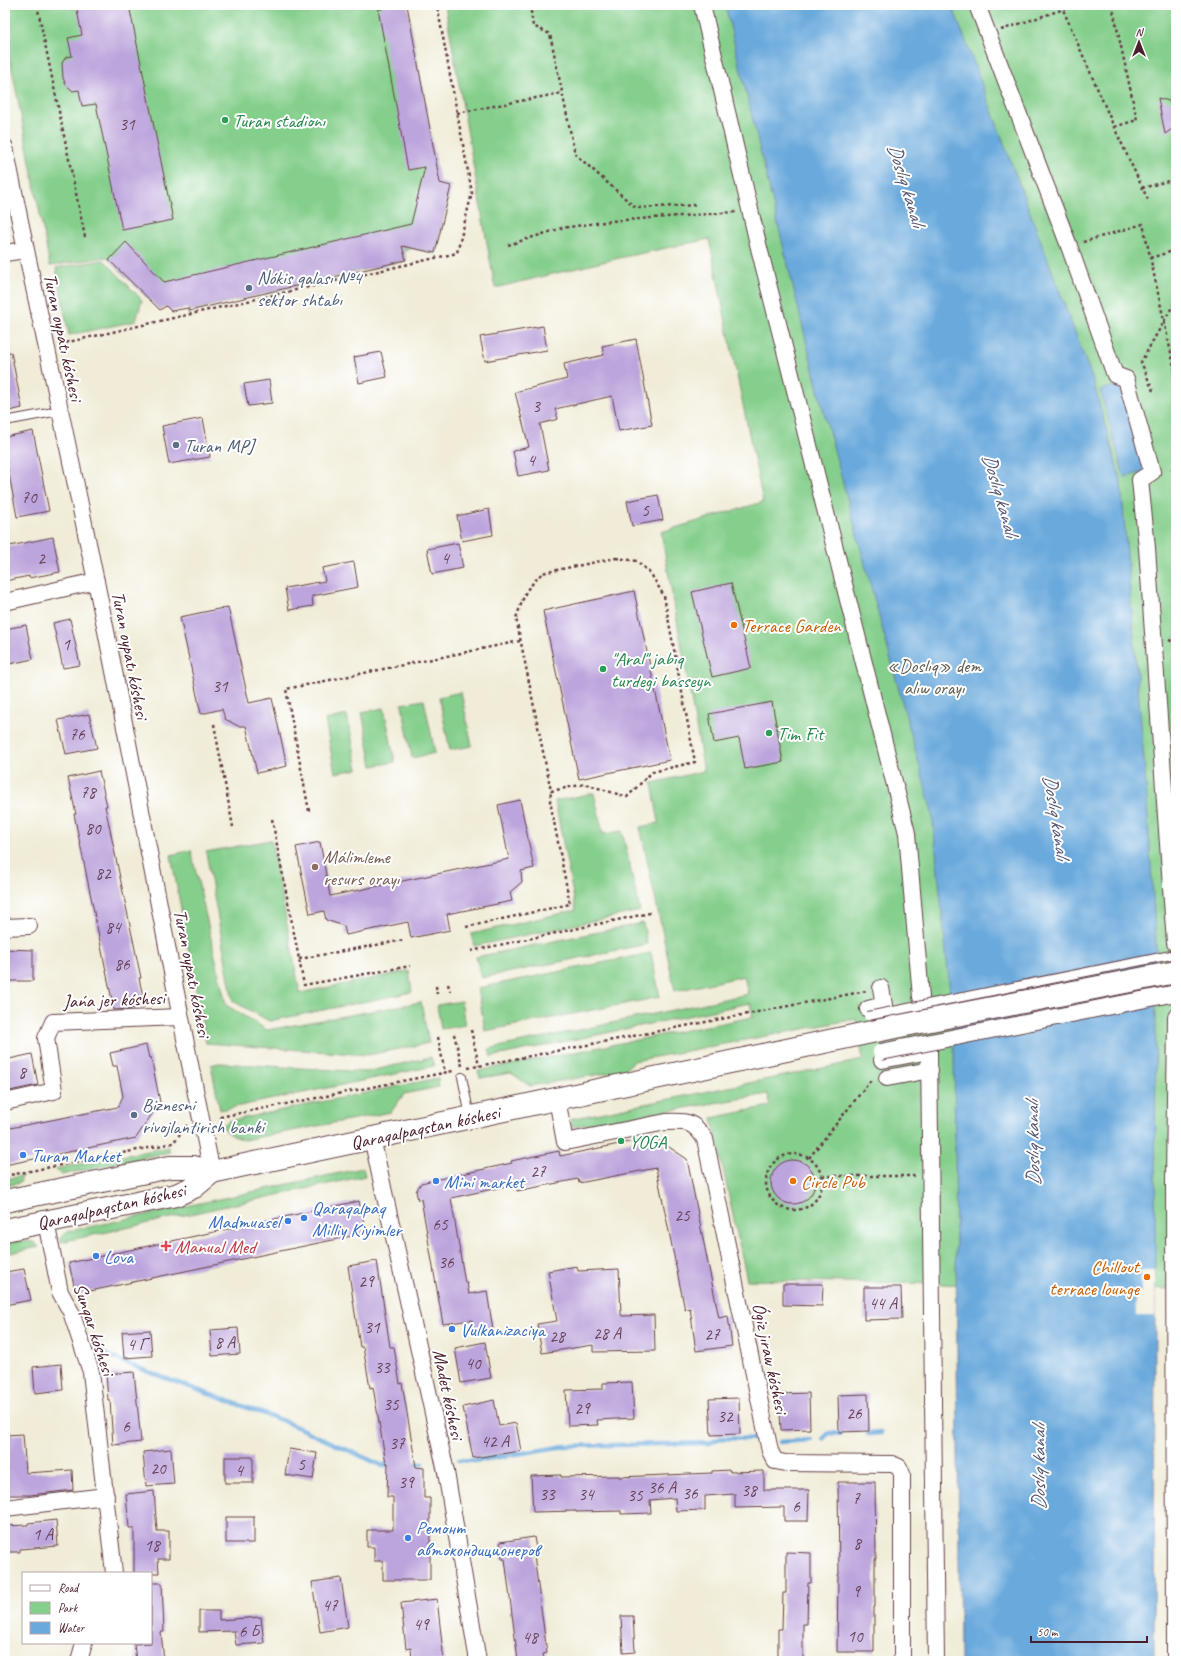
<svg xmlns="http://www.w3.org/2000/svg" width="1181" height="1666" font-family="Caveat,sans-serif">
	<rect width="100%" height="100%" fill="#fff"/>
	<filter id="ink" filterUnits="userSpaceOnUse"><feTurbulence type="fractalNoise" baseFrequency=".025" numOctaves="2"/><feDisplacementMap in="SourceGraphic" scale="8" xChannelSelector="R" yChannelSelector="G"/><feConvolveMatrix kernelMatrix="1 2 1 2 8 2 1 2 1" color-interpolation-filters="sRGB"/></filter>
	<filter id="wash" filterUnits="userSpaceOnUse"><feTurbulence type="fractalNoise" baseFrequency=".012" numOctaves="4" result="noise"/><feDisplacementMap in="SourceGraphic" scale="16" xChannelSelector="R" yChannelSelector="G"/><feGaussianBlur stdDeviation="0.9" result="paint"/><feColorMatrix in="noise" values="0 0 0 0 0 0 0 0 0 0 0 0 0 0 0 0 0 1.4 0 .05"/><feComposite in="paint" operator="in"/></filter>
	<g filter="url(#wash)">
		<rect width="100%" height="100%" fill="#f0ecd7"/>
		<g fill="#85cf8c" stroke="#68775c">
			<polygon points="5,5 407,5 439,182 451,186 435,253 413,248 404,251 406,260 189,311 188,308 166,306 160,310 106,257 50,266 5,33"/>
			<polygon points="445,5 1176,5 1176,1289 747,1280 712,1118 770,1106 768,1094 572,1127 570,1119 863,1060 856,1019 634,1061 625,1070 530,1086 511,1073 480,1078 478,1071 753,1017 750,1003 491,1057 489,1049 748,994 744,976 675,991 640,827 659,823 652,783 704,771 661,532 763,502 709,239 619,258 495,288"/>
			<polygon points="104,260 142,300 136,321 69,335 56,268"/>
			<polygon points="461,692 472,746 450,750 439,697"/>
			<polygon points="424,700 435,753 412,758 402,704"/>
			<polygon points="384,708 395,762 372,766 362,712"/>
			<polygon points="347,715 358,769 335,773 325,720"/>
			<polygon points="594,793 603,834 622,831 640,911 474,946 471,934 576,910 555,801"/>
			<polygon points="271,840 300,993 409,971 412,992 269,1021 233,1001 206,852"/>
			<polygon points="191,850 226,1005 267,1030 421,1002 429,1043 368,1055 206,1043 171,855"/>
			<polygon points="643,923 647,944 481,978 476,957"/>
			<polygon points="651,953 660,997 485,1031 478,988"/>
			<polygon points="461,1001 465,1025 441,1029 437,1005"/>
			<polygon points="431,1057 434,1066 220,1110 211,1065 219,1063 366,1072"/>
			<polygon points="438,1078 439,1087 404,1094 391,1112 244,1140 232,1136 221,1126 229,1121"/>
			<polygon points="168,1147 170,1152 61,1175 55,1169"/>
			<polygon points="363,1168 365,1176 61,1242 61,1237 66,1232"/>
			<polygon points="22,1176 20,1183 5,1186 5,1179"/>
			<polygon points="23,1240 33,1242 39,1247 5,1254 5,1244"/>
		</g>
		<g fill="#69a9dc" stroke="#5a6484">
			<polygon points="725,5 952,5 1093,380 1121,481 1146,785 1156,945 1154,1661 960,1661 954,1047 949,982 932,812 820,398"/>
			<polygon points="1121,384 1145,472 1124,477 1100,390"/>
		</g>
		<polygon fill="#f0ecd7" points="1141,1270 1155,1270 1155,1316 1136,1316 1136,1293 1141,1292"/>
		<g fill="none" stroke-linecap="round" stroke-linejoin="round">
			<g stroke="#69a9dc" stroke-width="4.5">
				<polyline points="97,1351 151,1373 281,1420 381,1465 394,1465"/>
				<polyline points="868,1434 881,1433"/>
				<polyline points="823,1439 829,1433 840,1434"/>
				<polyline points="780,1442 811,1440"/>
				<polyline points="459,1460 475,1461 565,1446 710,1443 720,1438 759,1439"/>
				<polyline points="411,1464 423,1464"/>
			</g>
		</g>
		<g id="blocks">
			<g fill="#bca4dc">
				<polygon points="76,5 129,5 173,220 122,230 96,104 82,106 79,90 73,91 66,85 63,78 62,63 66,57 72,56 68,38 82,35"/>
				<polygon points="382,5 407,5 440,183 451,186 435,253 402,246 406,260 189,311 188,308 171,311 166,306 160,310 109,260 126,242 164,282 411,224 425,167 408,170 378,9 382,9"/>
				<polygon points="1158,98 1169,101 1176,111 1175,127 1165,134"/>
				<polygon points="543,326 547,350 485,361 480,337"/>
				<polygon points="636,339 652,425 619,431 612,396 555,409 558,419 540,424 549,470 518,476 513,451 529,447 515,392 567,379 564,364 604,355 602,346"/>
				<polygon points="11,352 22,408 5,412 5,353"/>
				<polygon points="381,352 387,377 359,383 354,357"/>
				<polygon points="269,380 272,403 248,406 244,384"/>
				<polygon points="203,418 210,457 169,464 162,426"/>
				<polygon points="33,431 49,511 17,517 5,452 5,437"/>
				<polygon points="658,495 663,520 632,526 627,501"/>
				<polygon points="489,509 493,535 462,541 457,516"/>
				<polygon points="53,537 60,572 29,578 29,576 5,581 5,547"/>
				<polygon points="458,543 463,568 432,574 427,549"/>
				<polygon points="354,562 358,587 312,596 313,606 289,610 285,588 325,581 322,568"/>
				<polygon points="731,583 751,668 712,677 692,592"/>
				<polygon points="634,591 670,760 579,779 543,611"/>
				<polygon points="228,607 249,703 272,698 287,766 257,773 246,726 238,726 225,719 222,709 201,714 180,617"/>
				<polygon points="70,619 80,665 63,668 53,623"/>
				<polygon points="26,625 33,659 5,665 5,629"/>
				<polygon points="772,702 783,762 745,769 739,738 714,743 709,714"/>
				<polygon points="89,714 97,748 66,754 58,720"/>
				<polygon points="99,771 107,806 105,806 141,978 139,978 145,1006 130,1009 114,1010 74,814 76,814 68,778"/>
				<polygon points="520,800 534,868 521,871 522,882 510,892 512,901 447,914 450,930 411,938 408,922 346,935 344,926 326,920 324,911 310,914 296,847 320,842 330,896 509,859 498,805"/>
				<polygon points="5,949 33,950 33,981 5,981"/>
				<polygon points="146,1045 149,1058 151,1057 160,1102 136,1138 5,1165 5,1129 118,1107 123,1096 117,1066 113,1066 110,1053"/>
				<polygon points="32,1054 38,1085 5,1092 5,1060"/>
				<polygon points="654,1137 687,1159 719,1318 728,1316 732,1346 696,1351 690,1308 685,1310 656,1168 579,1183 578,1179 517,1191 516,1184 451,1198 465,1283 467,1283 469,1294 487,1291 493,1330 474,1333 472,1320 443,1324 421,1199 418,1200 416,1191 421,1183 512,1163 511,1161 559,1151 560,1156"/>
				<circle cx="793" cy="1182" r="22"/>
				<polygon points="359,1201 366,1233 76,1294 69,1263"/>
				<polygon points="377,1261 390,1347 394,1347 400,1384 402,1383 416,1467 424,1468 424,1498 430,1498 430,1580 383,1580 383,1561 374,1561 374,1547 367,1547 367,1530 393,1530 393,1497 387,1497 388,1463 386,1463 373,1387 370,1388 363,1347 360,1347 348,1266"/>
				<polygon points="577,1266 578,1271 619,1269 621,1314 622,1316 654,1315 655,1351 593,1352 593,1345 542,1353 537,1324 557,1321 548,1271"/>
				<polygon points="24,1269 31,1300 5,1305 5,1272"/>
				<polygon points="783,1284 823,1284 822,1306 783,1305"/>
				<polygon points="864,1287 901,1287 902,1319 864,1320"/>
				<polygon points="238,1328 240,1354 212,1356 210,1330"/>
				<polygon points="150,1330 152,1356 124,1358 122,1332"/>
				<polygon points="485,1342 491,1378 461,1383 455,1348"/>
				<polygon points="61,1364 63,1390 35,1393 33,1367"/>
				<polygon points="134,1372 141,1442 113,1445 110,1400 108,1400 106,1374"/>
				<polygon points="632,1382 634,1418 597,1420 598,1425 568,1426 566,1390 603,1389 603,1383"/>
				<polygon points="809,1393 810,1429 781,1430 779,1394"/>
				<polygon points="868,1394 869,1431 839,1432 838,1395"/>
				<polygon points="739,1398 740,1434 711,1435 709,1399"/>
				<polygon points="494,1400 499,1426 516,1423 521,1451 473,1458 463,1407"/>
				<polygon points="23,1434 26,1473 72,1470 73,1490 30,1495 5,1495 5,1435"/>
				<polygon points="171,1449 174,1484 146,1486 143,1452"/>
				<polygon points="289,1449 317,1453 313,1479 285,1475"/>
				<rect x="225" y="1457" width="28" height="26"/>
				<polygon points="730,1470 730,1472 764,1471 764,1490 809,1490 808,1521 784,1521 784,1507 735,1508 735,1494 705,1496 705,1510 676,1511 675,1498 650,1500 651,1513 621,1514 621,1511 576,1512 576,1511 533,1512 531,1476 561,1475 561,1477 619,1476 619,1477 712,1473 712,1471"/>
				<polygon points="838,1482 875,1482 876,1559 875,1559 875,1607 874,1607 874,1652 837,1652 838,1575 839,1575"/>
				<polygon points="154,1491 157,1531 169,1531 169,1559 158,1559 159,1573 134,1573 134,1528 129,1528 126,1494"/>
				<rect x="226" y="1517" width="28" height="26"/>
				<polygon points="56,1520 58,1546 20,1549 20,1552 5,1552 5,1526 28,1525 28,1523"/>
				<polygon points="534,1537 537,1554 534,1555 547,1653 543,1654 544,1661 518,1661 505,1559 502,1559 500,1542"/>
				<polygon points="786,1552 811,1553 811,1583 808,1583 807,1624 803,1624 803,1659 778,1659 778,1629 782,1629 783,1593 786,1593"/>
				<polygon points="341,1578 348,1627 320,1632 312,1582"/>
				<polygon points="151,1583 162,1583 164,1632 161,1632 164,1661 136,1661 134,1644 151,1643"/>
				<polygon points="437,1599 444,1661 412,1661 411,1648 406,1649 401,1603"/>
				<polygon points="199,1611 219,1611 219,1620 261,1617 264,1643 236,1645 234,1631 199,1632"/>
				<polygon points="621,1616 633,1616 635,1652 623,1653"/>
			</g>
		</g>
	</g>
	<g filter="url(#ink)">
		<use href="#blocks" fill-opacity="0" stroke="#633e45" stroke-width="1"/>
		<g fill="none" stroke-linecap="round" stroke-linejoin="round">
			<g stroke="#633e45" stroke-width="10">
				<g id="lane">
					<polyline points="5,421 59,411"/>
					<polyline points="462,1077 470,1116"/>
				</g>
			</g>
			<g stroke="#633e45" stroke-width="18">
				<g id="street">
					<polyline points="702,5 759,248 907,833 921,997"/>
					<polyline points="977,5 1069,246 1115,375 1126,379 1152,472 1140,480 1147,548 1175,943"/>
					<path d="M5,147C31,279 61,411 88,543C132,752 168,963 212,1172"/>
					<polyline points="5,253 25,250"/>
					<polyline points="5,602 96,581"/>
					<polyline points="5,927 29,926"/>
					<polyline points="868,1009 884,1005 881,988"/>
					<polyline points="882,1060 929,1051 936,1661"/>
					<polyline points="887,1078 930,1070"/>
					<path d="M557,1099L565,1142L666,1122C687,1121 693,1121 705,1139L770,1451L775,1461L786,1463L892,1464L899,1467L902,1474V1661"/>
					<polyline points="5,1102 54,1091 46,1038 53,1022 180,1017"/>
					<polyline points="372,1138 446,1472 478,1661"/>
					<polyline points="46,1222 60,1292 71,1312 91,1372 114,1573"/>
					<polyline points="5,1508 106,1496"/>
					<polyline points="79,1661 84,1643"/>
					<polyline points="1175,1661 1174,1181 1176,1017"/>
				</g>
			</g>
			<g stroke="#633e45" stroke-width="24">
				<g id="primary">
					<polyline points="5,1201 170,1167 194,1167 212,1172 895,1027"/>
					<polyline points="5,1230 176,1195 194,1187 212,1172"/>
				</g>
			</g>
			<g stroke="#633e45" stroke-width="2.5" stroke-dasharray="3 3" stroke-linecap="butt">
				<polyline points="37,5 85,237"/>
				<polyline points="530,5 533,26 550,34 575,154 636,208 697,205"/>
				<polyline points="1061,5 1114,127 1148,200"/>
				<polyline points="1112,5 1137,120 1114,127"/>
				<polyline points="1174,5 1176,16"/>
				<polyline points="1001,30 1076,5"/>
				<polyline points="457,113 562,93"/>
				<polyline points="1142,188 1176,179"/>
				<polyline points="1083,242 1143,224 1176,376"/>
				<polyline points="508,245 562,228 611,221 736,212"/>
				<polyline points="1150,258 1176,250"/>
				<polyline points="60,344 457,253 472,193 437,5"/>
				<polyline points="1153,391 1141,362 1176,300"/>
				<polyline points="1172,468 1174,478 1176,480"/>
				<polygon points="616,558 637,561 651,574 664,596 695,762 652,772 627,797 585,784 551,791 516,618 526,591 542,573"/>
				<polyline points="1169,640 1176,643"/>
				<polyline points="214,724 233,827"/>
				<polyline points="309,811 286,689 520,641"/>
				<polyline points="272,819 304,985 410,966"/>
				<polyline points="466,927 570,904 550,801 551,791"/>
				<polyline points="471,951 650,913"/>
				<polyline points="299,959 404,940"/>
				<polyline points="448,984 450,991"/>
				<polyline points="436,986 437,994"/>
				<polyline points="471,1030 479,1066"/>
				<polyline points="454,1034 462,1066"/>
				<polyline points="438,1037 445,1073"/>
				<polyline points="468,1068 866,991"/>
				<polyline points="220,1117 453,1071"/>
				<circle cx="794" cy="1182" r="28"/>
				<polyline points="809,1158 871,1080"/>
				<polyline points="5,1176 173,1143 187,1125"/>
				<polyline points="822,1176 915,1176"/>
			</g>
			<use href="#lane" stroke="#fff" stroke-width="8"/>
			<use href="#street" stroke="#fff" stroke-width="16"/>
			<use href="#primary" stroke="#fff" stroke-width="22"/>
			<g stroke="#633e45" stroke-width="10" stroke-linecap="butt">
				<polyline id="lane-bridge" points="868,1016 1176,954"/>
			</g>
			<g stroke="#633e45" stroke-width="18" stroke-linecap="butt">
				<polyline id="street-bridge" points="881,1052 1176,993"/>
			</g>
			<g stroke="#633e45" stroke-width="24" stroke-linecap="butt">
				<polyline id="primary-bridge" points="895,1027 1176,972"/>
			</g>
			<use href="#lane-bridge" stroke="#fff" stroke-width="8"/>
			<use href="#street-bridge" stroke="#fff" stroke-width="16"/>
			<use href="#primary-bridge" stroke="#fff" stroke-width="22"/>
		</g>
	</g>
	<g fill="#2e9e5b" stroke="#fff" stroke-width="1.5">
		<circle cx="225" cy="120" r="4"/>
		<circle cx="603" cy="669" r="4"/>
		<circle cx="769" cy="733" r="4"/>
		<circle cx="621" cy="1141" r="4"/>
	</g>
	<g fill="#5c6f8a" stroke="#fff" stroke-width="1.5">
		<circle cx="249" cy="288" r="4"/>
		<circle cx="176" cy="445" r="4"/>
		<circle cx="134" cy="1115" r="4"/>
	</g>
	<g fill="#e8710a" stroke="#fff" stroke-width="1.5">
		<circle cx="734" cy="625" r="4"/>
		<circle cx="793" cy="1181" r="4"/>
		<circle cx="1147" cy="1277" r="4"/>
	</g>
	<circle fill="#8d6e63" stroke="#fff" stroke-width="1.5" cx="315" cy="867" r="4"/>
	<g fill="#3f7fe0" stroke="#fff" stroke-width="1.5">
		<circle cx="23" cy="1155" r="4"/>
		<circle cx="436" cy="1181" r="4"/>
		<circle cx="304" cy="1218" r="4"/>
		<circle cx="288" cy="1221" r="4"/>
		<circle cx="96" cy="1256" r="4"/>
		<circle cx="452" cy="1329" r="4"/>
		<circle cx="408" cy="1538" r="4"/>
	</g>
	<path fill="#e0444e" stroke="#fff" stroke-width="1.5" d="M164 1240h4v4h4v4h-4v4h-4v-4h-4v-4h4z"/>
	<g text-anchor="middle" stroke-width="4" stroke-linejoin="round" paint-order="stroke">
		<g font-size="17" fill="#664057">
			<text x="127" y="130">31</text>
			<text x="536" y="412">3</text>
			<text x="531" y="466">4</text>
			<text x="29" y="503">70</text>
			<text x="645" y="516">5</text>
			<text x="41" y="564">2</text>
			<text x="445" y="564">4</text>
			<text x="66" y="650">1</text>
			<text x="220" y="692">31</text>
			<text x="77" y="740">76</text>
			<text x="88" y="798">78</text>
			<text x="93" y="834">80</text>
			<text x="103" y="879">82</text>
			<text x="113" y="933">84</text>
			<text x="122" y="970">86</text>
			<text x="22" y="1078">8</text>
			<text x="538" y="1177">27</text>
			<text x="682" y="1221">25</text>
			<text x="440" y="1230">65</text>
			<text x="446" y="1268">36</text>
			<text x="366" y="1287">29</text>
			<text x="883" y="1309">44 А</text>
			<text x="372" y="1333">31</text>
			<text x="607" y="1339">28 А</text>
			<text x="712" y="1340">27</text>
			<text x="557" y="1342">28</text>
			<text x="225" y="1348">8 А</text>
			<text x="137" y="1350">4 Г</text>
			<text x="473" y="1369">40</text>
			<text x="382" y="1373">33</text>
			<text x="391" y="1410">35</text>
			<text x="582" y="1414">29</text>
			<text x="854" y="1419">26</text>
			<text x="725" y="1422">32</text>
			<text x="126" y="1432">6</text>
			<text x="495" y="1447">42 А</text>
			<text x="397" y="1449">37</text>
			<text x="301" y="1470">5</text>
			<text x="158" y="1474">20</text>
			<text x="239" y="1476">4</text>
			<text x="406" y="1488">39</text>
			<text x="662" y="1493">36 А</text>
			<text x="749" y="1496">38</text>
			<text x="690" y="1499">36</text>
			<text x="547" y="1500">33</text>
			<text x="586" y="1500">34</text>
			<text x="635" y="1501">35</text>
			<text x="856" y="1504">7</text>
			<text x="796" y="1512">6</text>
			<text x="43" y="1540">1 А</text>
			<text x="857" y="1549">8</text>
			<text x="152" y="1551">18</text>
			<text x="856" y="1597">9</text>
			<text x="330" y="1611">47</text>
			<text x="421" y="1630">49</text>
			<text x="249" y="1637">6 Б</text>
			<text x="855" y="1642">10</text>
			<text x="530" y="1643">48</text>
		</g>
		<g font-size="19" fill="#27864d" stroke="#fff" text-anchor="start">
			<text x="233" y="127">Turan stadionı</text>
			<text x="611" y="665">"Aral" jabıq<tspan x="611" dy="22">turdegi basseyn</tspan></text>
			<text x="777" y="740">Tim Fit</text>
			<text x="629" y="1148">YOGA</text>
		</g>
		<g font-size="19" fill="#4e5e75" stroke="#fff" text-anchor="start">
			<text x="257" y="284">Nókis qalası №4<tspan x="257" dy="22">sektor shtabı</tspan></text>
			<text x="184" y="452">Turan MPJ</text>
			<text x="142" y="1111">Biznesni<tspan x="142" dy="22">rivojlantirish banki</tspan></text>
		</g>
		<g font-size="19" fill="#4a1f2b" stroke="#fff">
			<text transform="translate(64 337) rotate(78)" y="7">Turan oypatı kóshesi</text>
			<text transform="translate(131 655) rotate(79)" y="7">Turan oypatı kóshesi</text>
			<text transform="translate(193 973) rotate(79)" y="7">Turan oypatı kóshesi</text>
			<text transform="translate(114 999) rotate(-2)" y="7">Jańa jer kóshesi</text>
			<text transform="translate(425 1127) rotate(-12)" y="7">Qaraqalpaqstan kóshesi</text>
			<text transform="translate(111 1206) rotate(-13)" y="7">Qaraqalpaqstan kóshesi</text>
			<text transform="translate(95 1329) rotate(72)" y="7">Sunqar kóshesi</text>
			<text transform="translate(771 1358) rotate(78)" y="7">Ógiz jıraw kóshesi</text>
			<text transform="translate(449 1394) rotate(78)" y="7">Madet kóshesi</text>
		</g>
		<g font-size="19" fill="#c56008" stroke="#fff" text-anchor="start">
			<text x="742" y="632">Terrace Garden</text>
			<text x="801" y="1188">Circle Pub</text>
			<text x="1139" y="1273" text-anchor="end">Chillout<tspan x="1139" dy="22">terrace lounge</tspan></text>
		</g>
		<g font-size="19" fill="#5f5d4d" stroke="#fff">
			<text x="934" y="672">«Doslıq» dem<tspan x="934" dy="22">alıw orayı</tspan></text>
		</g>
		<g font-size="19" fill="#785e54" stroke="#fff" text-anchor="start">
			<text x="323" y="863">Málimleme<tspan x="323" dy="22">resurs orayı</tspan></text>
		</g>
		<g font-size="19" fill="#366cbe" stroke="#fff" text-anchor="start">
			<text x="31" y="1162">Turan Market</text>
			<text x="444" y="1188">Mini market</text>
			<text x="312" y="1214">Qaraqalpaq<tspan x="312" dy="22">Milliy Kiyimler</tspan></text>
			<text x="280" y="1228" text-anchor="end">Madmuasel</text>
			<text x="104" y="1263">Lova</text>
			<text x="460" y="1336">Vulkanizaciya</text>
			<text x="416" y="1534">Ремонт<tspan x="416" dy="22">автокондиционеров</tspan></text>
		</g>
		<g font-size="19" fill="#be3a42" stroke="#fff" text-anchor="start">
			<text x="175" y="1253">Manual Med</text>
		</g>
		<g font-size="20" font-style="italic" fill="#565672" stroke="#fff">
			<text transform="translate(907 185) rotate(73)" y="7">Doslıq kanalı</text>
			<text transform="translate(1001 495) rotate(74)" y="7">Doslıq kanalı</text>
			<text transform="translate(1057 817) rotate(81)" y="7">Doslıq kanalı</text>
			<text transform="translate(1032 1143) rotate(-91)" y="7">Doslıq kanalı</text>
			<text transform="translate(1038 1467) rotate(-90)" y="7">Doslıq kanalı</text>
		</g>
	</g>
	<rect width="1181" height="1666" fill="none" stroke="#fff" stroke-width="20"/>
	<rect x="22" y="1572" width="130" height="72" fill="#ffffff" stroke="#b7a5aa"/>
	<rect x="30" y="1585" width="20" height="6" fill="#ffffff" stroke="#b7a5aa"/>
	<text x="58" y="1592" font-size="12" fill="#4a1f2b">Road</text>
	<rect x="30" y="1602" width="20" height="12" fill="#85cf8c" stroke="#b7a5aa"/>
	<text x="58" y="1612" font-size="12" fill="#4a1f2b">Park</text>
	<rect x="30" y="1622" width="20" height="12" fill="#69a9dc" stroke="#b7a5aa"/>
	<text x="58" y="1632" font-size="12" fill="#4a1f2b">Water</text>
	<g transform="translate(1139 42)" stroke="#ffffff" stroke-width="3" paint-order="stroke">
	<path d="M0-3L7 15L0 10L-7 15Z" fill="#4a1f2b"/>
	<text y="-6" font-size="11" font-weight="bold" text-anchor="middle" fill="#4a1f2b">N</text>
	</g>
	<path d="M1031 1636v6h116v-6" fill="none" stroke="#4a1f2b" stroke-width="2"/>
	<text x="1037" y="1636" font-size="12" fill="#4a1f2b" stroke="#ffffff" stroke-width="3" paint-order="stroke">50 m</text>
</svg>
